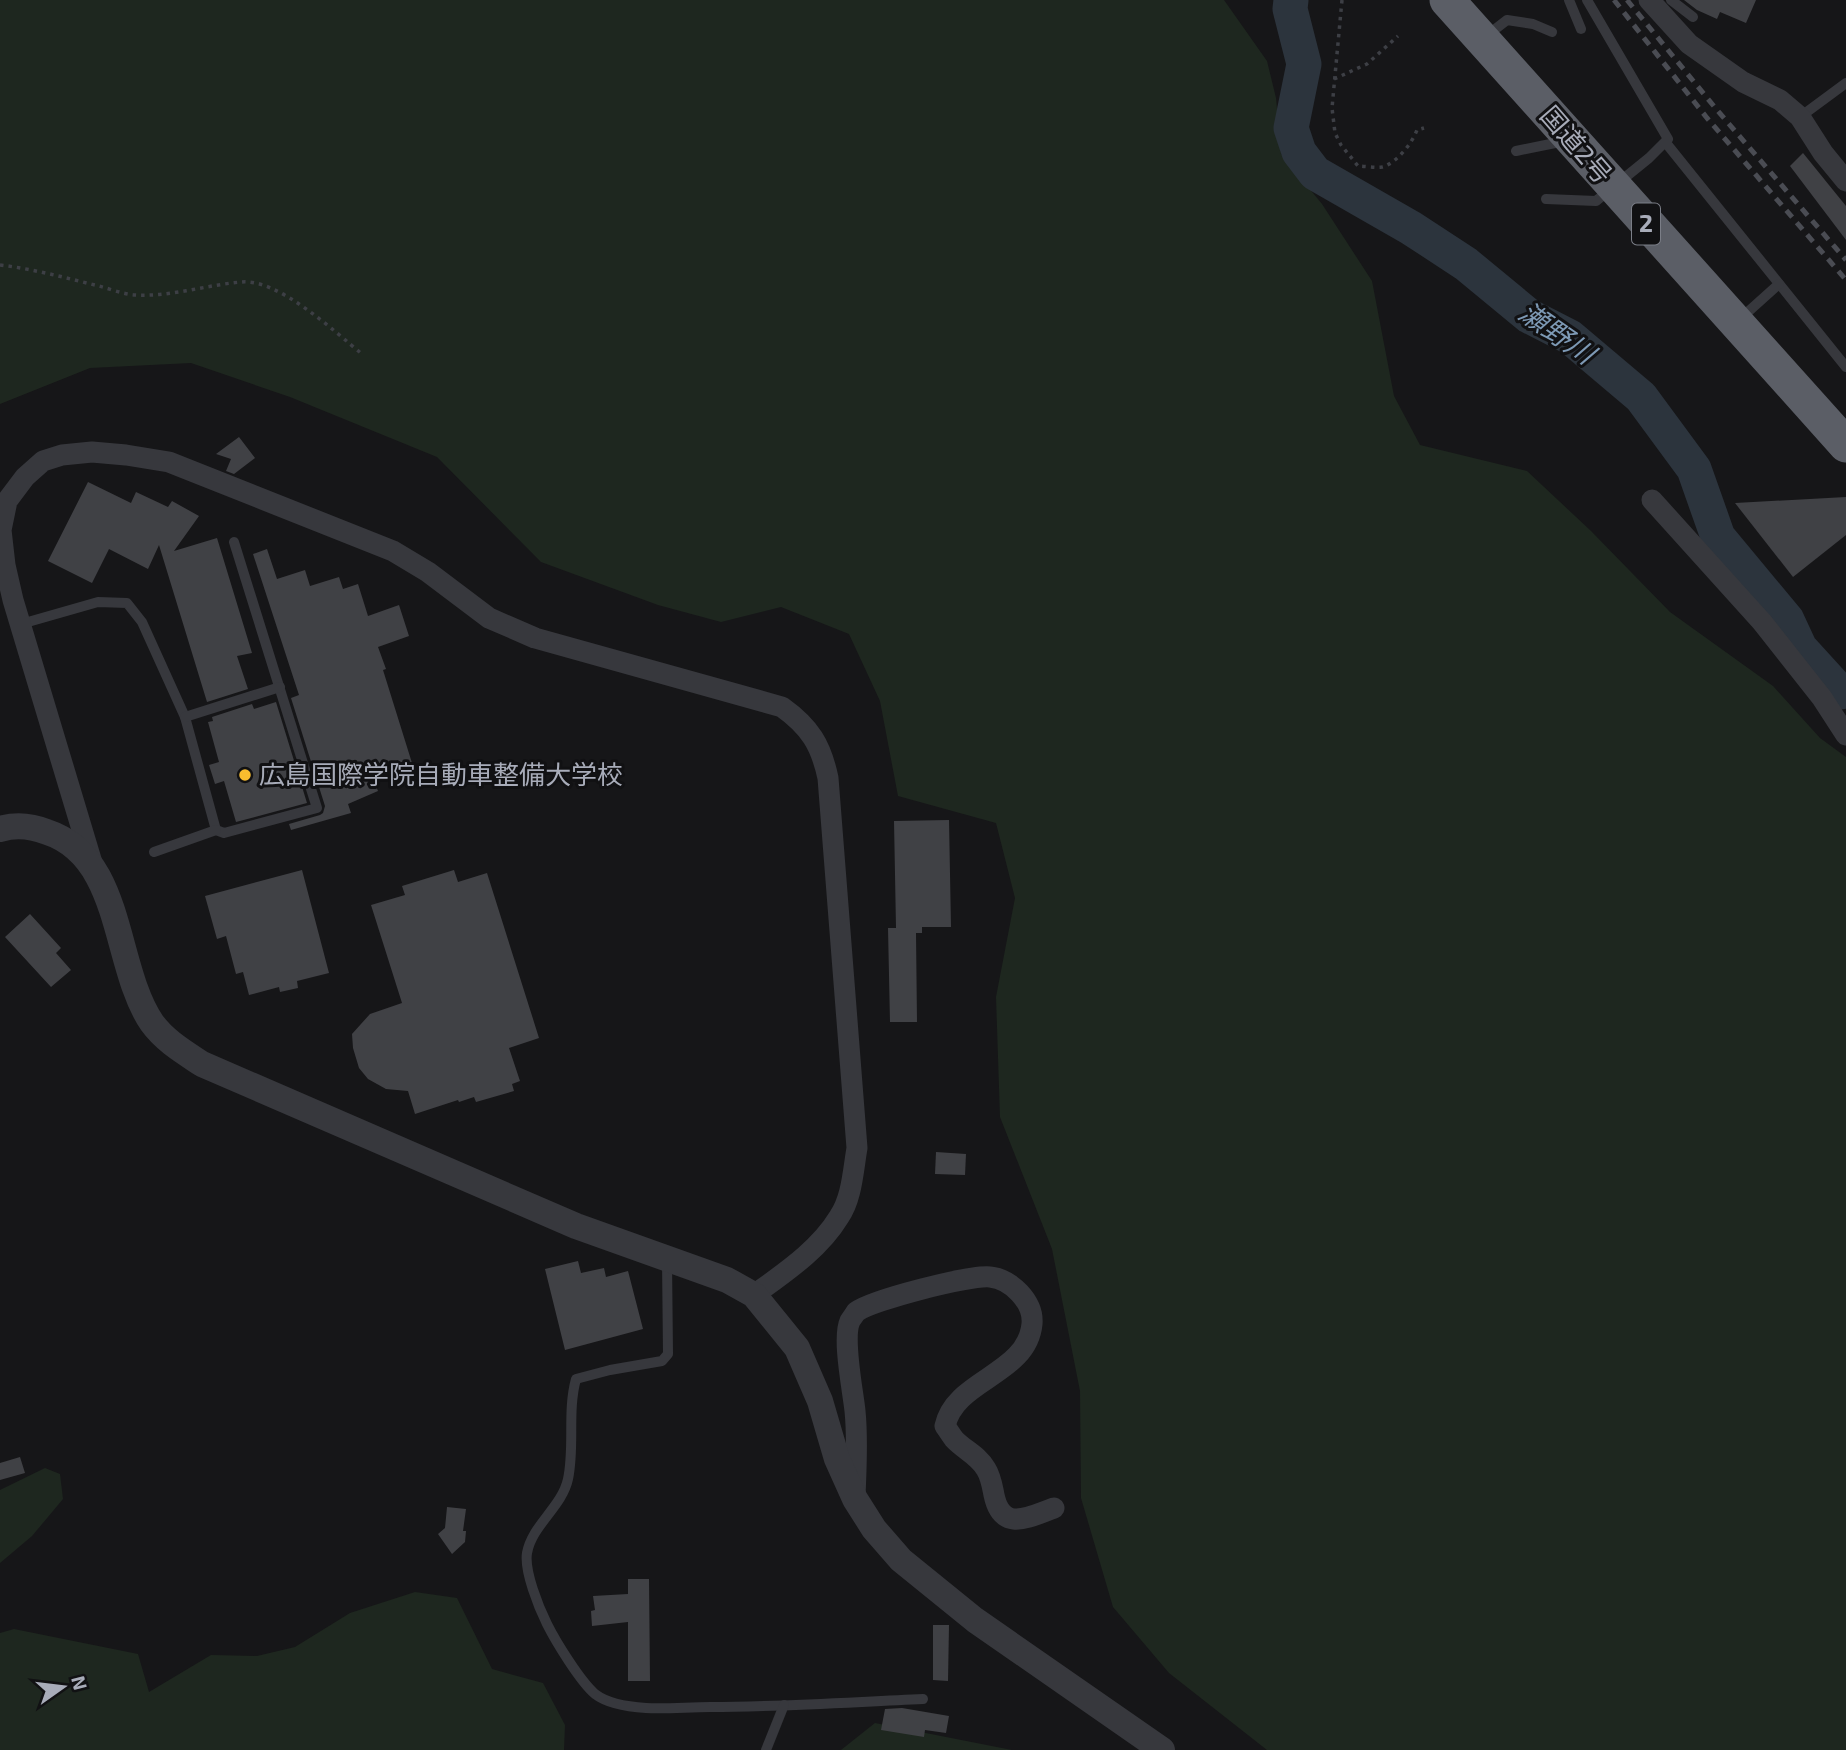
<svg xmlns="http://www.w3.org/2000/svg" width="1846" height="1750" font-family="'Exo 2','Noto Sans JP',sans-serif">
	<rect width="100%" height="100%" fill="#161618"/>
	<g fill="#1e271f">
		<polygon points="0,0 1224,0 1267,61 1276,98 1281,154 1322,204 1372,281 1394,396 1420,445 1527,471 1591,531 1670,612 1773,686 1820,738 1846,757 1846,1750 1267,1750 1169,1673 1113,1607 1081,1498 1080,1391 1052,1249 1000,1117 996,997 1015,898 996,823 898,796 880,701 849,634 781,607 721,622 658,605 541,562 437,457 290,397 191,363 90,368 0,404"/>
		<polygon points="45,1468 60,1474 63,1499 32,1536 0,1563 0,1490"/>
		<polygon points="415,1592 457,1598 492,1669 543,1683 565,1725 564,1750 0,1750 0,1633 14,1629 138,1654 149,1692 211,1655 257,1656 295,1647 350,1613"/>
		<polygon points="875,1723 1012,1750 841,1750"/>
	</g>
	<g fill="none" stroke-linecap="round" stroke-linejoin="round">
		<polyline stroke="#2c343d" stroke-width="35" points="1291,0 1290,9 1304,64 1291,128 1299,152 1315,173 1411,228 1466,264 1529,316 1570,337 1641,397 1694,469 1718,537 1787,620 1800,648 1840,692 1846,691"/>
	</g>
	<g fill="#404145">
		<polygon points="1684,0 1756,0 1746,23 1720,12 1717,19 1697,10"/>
		<polygon points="1803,153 1846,206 1846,240 1790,166"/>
		<polygon points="239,437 255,458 234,474 226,471 231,459 216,454"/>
		<polygon points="88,482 131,503 136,492 168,507 172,501 199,516 174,551 217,538 252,653 237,656 248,689 207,702 159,545 148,569 109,549 92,583 48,561"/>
		<polygon points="1846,497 1846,535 1793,577 1735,503"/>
		<polygon points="267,549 277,579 305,570 310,586 339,577 343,589 358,584 368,616 399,605 409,636 378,647 386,669 383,670 412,763 372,776 378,791 348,804 351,813 291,830 289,824 320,815 323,813 325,806 291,698 299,695 253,554"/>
		<polygon points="276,702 307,803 236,822 224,781 215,784 209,765 219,762 208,722 213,721 212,717 252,704 254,709"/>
		<polygon points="949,820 951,927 922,927 922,933 916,933 917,1022 890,1022 888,928 896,928 894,821"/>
		<polygon points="302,870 329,973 297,981 298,988 280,992 279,987 249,995 243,972 236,974 226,936 217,939 205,896"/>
		<polygon points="454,870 458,882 487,873 539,1038 509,1048 520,1081 512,1084 514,1091 476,1102 474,1097 459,1102 458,1100 415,1114 408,1091 386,1089 368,1079 359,1068 353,1048 352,1034 370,1014 402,1003 371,905 405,895 402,886"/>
		<polygon points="30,914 61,948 56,953 71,970 51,987 5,937"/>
		<polygon points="936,1152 966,1154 965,1175 935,1174"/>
		<polygon points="578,1261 581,1273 604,1268 606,1277 628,1271 643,1329 565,1350 545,1269"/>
		<polygon points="20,1457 25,1473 0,1480 0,1463"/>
		<polygon points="447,1507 466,1509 463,1531 466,1531 465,1542 452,1554 438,1534 445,1528"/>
		<polygon points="628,1579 649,1579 650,1681 628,1681 628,1622 592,1626 591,1611 595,1610 593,1596 628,1594"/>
		<polygon points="933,1625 949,1625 948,1681 933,1680"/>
		<polygon points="902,1708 949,1716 946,1733 925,1730 924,1737 881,1730 885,1709"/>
	</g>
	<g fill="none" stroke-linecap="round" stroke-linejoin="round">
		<g stroke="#3d3f45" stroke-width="3.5" stroke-dasharray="3.5 5" stroke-linecap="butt">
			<path d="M1342,0L1332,108L1335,133L1341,145L1358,166C1365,166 1375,168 1382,167C1397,163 1412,143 1417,130L1424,128"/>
			<polyline points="1334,79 1367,64 1398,36"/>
			<path d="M0,265C34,269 66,278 99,286C110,289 123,294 135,295C171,297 206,285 241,282C278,278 335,332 362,354"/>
		</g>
		<g stroke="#37383d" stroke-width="10">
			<polyline points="1569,0 1581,29"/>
			<polyline points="1671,0 1693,17"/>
			<polyline points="1485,37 1507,20 1533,24 1552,32"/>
			<polyline points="1800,117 1846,83"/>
			<polyline points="1666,143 1846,367"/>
			<polyline points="1516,151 1565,141"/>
			<polyline points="1546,199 1596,201 1649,158 1668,139 1587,0"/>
			<polyline points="1740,319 1779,284"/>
			<polyline points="21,624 98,602 127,603 142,622 185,717 216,830 224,833 317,808 234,542"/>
			<polyline points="185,717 280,687"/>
			<polyline points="154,852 216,830"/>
			<path d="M667,1260L668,1354L662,1361L610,1370L576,1379C567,1412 575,1446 568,1479C562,1507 532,1525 527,1553C524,1571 539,1608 547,1624C556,1642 580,1681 595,1694C608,1704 630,1707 646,1708C667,1709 689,1707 710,1707C781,1707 852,1702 923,1699"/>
			<polyline points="766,1750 784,1705"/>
		</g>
		<g stroke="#37383d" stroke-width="21">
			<polyline points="1649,0 1689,44 1743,82 1780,100 1800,117 1823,153 1846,181"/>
			<polyline points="1652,500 1762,622 1822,698 1846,735"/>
			<path d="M93,866L13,600L5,565L1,530L7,501L25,477L43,461L62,455L92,452L126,455L169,462L393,551L428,572L489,618L535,638L782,707C810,727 821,745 828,778L857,1148C853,1171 852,1198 839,1217C819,1250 784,1273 754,1295"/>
			<path d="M855,1497C856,1468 858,1440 855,1411C853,1391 842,1338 850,1321C851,1319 855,1314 856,1312C872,1300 969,1275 990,1277C1011,1279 1034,1302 1032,1324C1027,1375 955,1379 945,1426C948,1430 951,1435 954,1439C964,1450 978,1455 986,1469C991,1477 992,1485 994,1495C1002,1533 1029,1517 1054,1508"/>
		</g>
		<path stroke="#37383d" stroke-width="26" d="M0,829C16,824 32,826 47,832C124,857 113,966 152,1023C165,1041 184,1052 202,1064L576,1226L727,1280L754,1295L797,1348L820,1401L837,1459L855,1499L874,1529L901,1560L975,1620L1162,1750"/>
		<polyline stroke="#5b5e66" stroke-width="35" points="1447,0 1846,445"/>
		<g stroke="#4a4c53" stroke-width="5" stroke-dasharray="9 7" stroke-linecap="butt">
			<polyline points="1614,0 1707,118 1846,280"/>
			<polyline points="1627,0 1717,110 1846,260"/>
		</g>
	</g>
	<circle fill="#f9bd2e" stroke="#111113" stroke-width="2.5" cx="245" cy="775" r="7"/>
	<g text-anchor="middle" stroke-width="6" stroke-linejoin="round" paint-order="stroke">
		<rect fill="#111113" stroke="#7b7e87" stroke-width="2" x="1632" y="203.5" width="28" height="41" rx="5"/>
		<g font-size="24" font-weight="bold" fill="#a8acb9">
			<text x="1646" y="232">2</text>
		</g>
		<g font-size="26" fill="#a8acb9" stroke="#111113">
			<text transform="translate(1576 145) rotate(49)" y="9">国道2号</text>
		</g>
		<g font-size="26" fill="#a8acb9" stroke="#111113" text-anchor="start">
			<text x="259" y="784">広島国際学院自動車整備大学校</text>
		</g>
		<g font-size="28" font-style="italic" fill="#7d99b5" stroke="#111113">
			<text transform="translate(1557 333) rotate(35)" y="10">瀬野川</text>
		</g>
	</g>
	<g transform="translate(63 1687) rotate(76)" stroke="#111113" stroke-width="5" paint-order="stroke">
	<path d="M0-5L12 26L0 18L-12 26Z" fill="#a8acb9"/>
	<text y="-10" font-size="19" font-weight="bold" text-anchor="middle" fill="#a8acb9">N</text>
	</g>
</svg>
